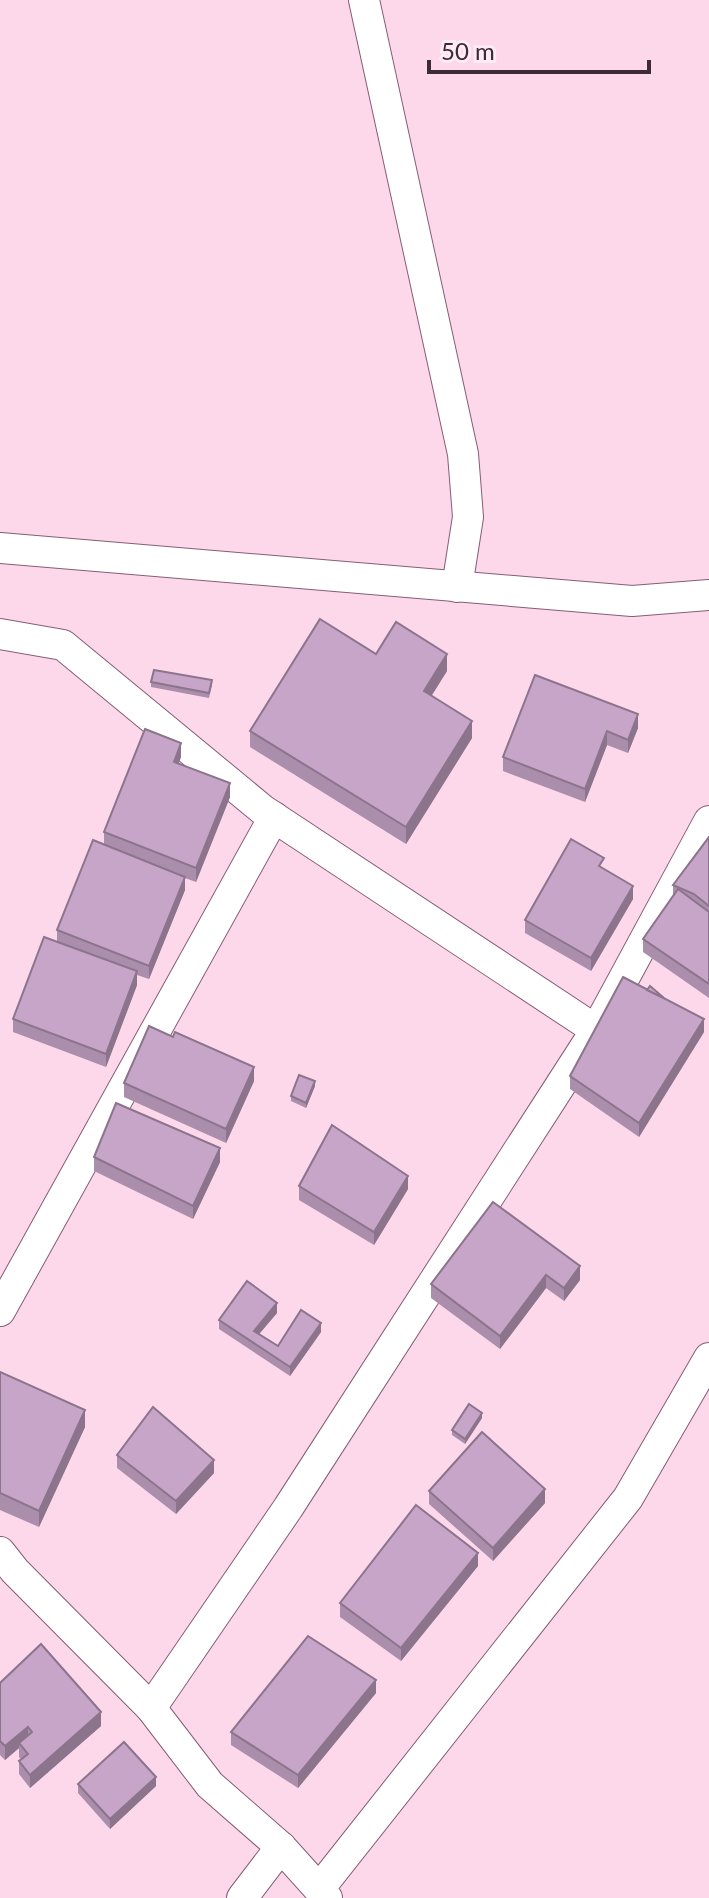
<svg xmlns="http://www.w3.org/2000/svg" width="709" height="1898" font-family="Lato,sans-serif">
	<rect width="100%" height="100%" fill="#fdd8eb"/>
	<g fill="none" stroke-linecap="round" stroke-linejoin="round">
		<g stroke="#865d74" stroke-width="32">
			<g id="minor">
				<polyline points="364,0 463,454 468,517 457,587"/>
				<polyline points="0,548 632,601 709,595"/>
				<polyline points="0,634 63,645 263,810 596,1030"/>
				<polyline points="0,1311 274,817"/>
				<polyline points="0,1552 15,1571 151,1708 210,1785 281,1847 327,1898"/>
				<polyline points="151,1708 288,1508 596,1030 709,821"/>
				<polyline points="319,1889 628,1498 709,1358"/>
				<polyline points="242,1898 281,1847"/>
			</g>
		</g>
		<use href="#minor" stroke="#fff" stroke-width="30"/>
	</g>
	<g fill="#ab8eac">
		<polygon points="376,654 447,671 431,696 472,738 406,844 250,747 250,731"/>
		<polygon points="535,675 638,728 628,753 607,745 585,802 503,771 503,757"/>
		<polygon points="151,682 212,685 209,698 151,687"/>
		<polygon points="181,757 179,763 230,797 196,882 185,878 185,890 149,979 137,975 137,985 106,1067 13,1032 13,1019 57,942 57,930 104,845 104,832"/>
		<polygon points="709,837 709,998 643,952 643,939 673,896 673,885"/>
		<polygon points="604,869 633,899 591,971 525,933 525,920"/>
		<polygon points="704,1032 639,1137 570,1089 570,1076"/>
		<polygon points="254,1081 226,1143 124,1097 124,1083"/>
		<polygon points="315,1086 306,1108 291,1101 291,1096"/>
		<polygon points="94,1157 220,1162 193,1219 94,1171"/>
		<polygon points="299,1186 408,1189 374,1245 299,1200"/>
		<polygon points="493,1202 580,1280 564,1301 546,1288 500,1349 431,1298 431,1284"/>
		<polygon points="277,1313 259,1334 278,1346 321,1332 290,1376 219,1329 219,1320"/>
		<polygon points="0,1372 85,1427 39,1527 0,1510"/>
		<polygon points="482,1418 465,1444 452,1435 452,1430"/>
		<polygon points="117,1455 214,1473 176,1514 117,1468"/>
		<polygon points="429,1491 545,1503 493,1561 429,1504"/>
		<polygon points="478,1566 401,1661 340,1617 340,1603"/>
		<polygon points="0,1683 101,1726 30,1788 19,1774 19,1761 21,1759 19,1757 19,1748 5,1760 0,1755"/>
		<polygon points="376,1693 298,1788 231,1745 231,1732"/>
		<polygon points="78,1784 156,1786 110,1829 78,1793"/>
	</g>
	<g fill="#8b748c">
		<polygon points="447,654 447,671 424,708 424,691"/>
		<polygon points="638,714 638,728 628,753 628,740"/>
		<polygon points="472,721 472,738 406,844 406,827"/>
		<polygon points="607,731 607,745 585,802 585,789"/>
		<polygon points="181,743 181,757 174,775 174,762"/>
		<polygon points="230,783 230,797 196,882 196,868"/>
		<polygon points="185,877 185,890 149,979 149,966"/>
		<polygon points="633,886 633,899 591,971 591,958"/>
		<polygon points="137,971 137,985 106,1067 106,1054"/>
		<polygon points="704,1019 704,1032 639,1137 639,1123"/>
		<polygon points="254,1067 254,1081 226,1143 226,1129"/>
		<polygon points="315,1081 315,1086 306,1108 306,1103"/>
		<polygon points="220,1148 220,1162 193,1219 193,1206"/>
		<polygon points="408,1176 408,1189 374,1245 374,1232"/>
		<polygon points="580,1266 580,1280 564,1301 564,1288"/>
		<polygon points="546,1275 546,1288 500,1349 500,1336"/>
		<polygon points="277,1303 277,1313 254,1340 254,1331"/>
		<polygon points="321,1323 321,1332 290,1376 290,1367"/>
		<polygon points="85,1410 85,1427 39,1527 39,1511"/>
		<polygon points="482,1413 482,1418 465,1444 465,1439"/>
		<polygon points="214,1460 214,1473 176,1514 176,1501"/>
		<polygon points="545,1489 545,1503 493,1561 493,1548"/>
		<polygon points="478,1553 478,1566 401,1661 401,1648"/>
		<polygon points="376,1680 376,1693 298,1788 298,1775"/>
		<polygon points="101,1712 101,1726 30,1788 30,1775"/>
		<polygon points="28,1727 28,1740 19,1743 19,1748 5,1760 5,1746"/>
		<polygon points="156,1777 156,1786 110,1829 110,1819"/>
	</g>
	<g fill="#c7a5c8" stroke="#8b748c" stroke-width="2">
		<polygon points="320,619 376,654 396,622 447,654 424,691 472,721 406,827 250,731"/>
		<polygon points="154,670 212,680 209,693 151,682"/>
		<polygon points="535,675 638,714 628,740 607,731 585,789 503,757"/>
		<polygon points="145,729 181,743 174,762 230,783 196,868 104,832"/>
		<polygon points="709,837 709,906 694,894 673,885"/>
		<polygon points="571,839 604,858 599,866 633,886 591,958 525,920"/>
		<polygon points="93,840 185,877 149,966 57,930"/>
		<polygon points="678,889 709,912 709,984 643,939"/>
		<polygon points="44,937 137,971 106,1054 13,1019"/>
		<polygon points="623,977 704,1019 639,1123 570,1076"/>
		<polygon points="650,986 664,998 647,990"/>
		<polygon points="149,1026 173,1037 175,1032 254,1067 226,1129 124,1083"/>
		<polygon points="299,1075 315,1081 306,1103 291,1096"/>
		<polygon points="116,1103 220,1148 193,1206 94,1157"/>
		<polygon points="332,1125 408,1176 374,1232 299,1186"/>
		<polygon points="493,1202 580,1266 564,1288 546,1275 500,1336 431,1284"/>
		<polygon points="247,1281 277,1303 254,1331 278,1346 301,1310 321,1323 290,1367 219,1320"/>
		<polygon points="0,1372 85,1410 39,1511 0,1493"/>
		<polygon points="469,1404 482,1413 465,1439 452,1430"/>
		<polygon points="153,1407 214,1460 176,1501 117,1455"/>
		<polygon points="482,1432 545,1489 493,1548 429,1491"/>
		<polygon points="416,1505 478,1553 401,1648 340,1603"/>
		<polygon points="308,1636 376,1680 298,1775 231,1732"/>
		<polygon points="41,1644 101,1712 30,1775 19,1761 28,1754 19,1743 32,1732 28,1727 5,1746 0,1741 0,1683"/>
		<polygon points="124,1742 156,1777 110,1819 78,1784"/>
	</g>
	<path d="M429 60v12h220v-12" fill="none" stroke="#3c2a34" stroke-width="4"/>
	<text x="441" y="60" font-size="24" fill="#3c2a34" stroke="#feebf5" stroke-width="6" paint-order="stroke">50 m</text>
</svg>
